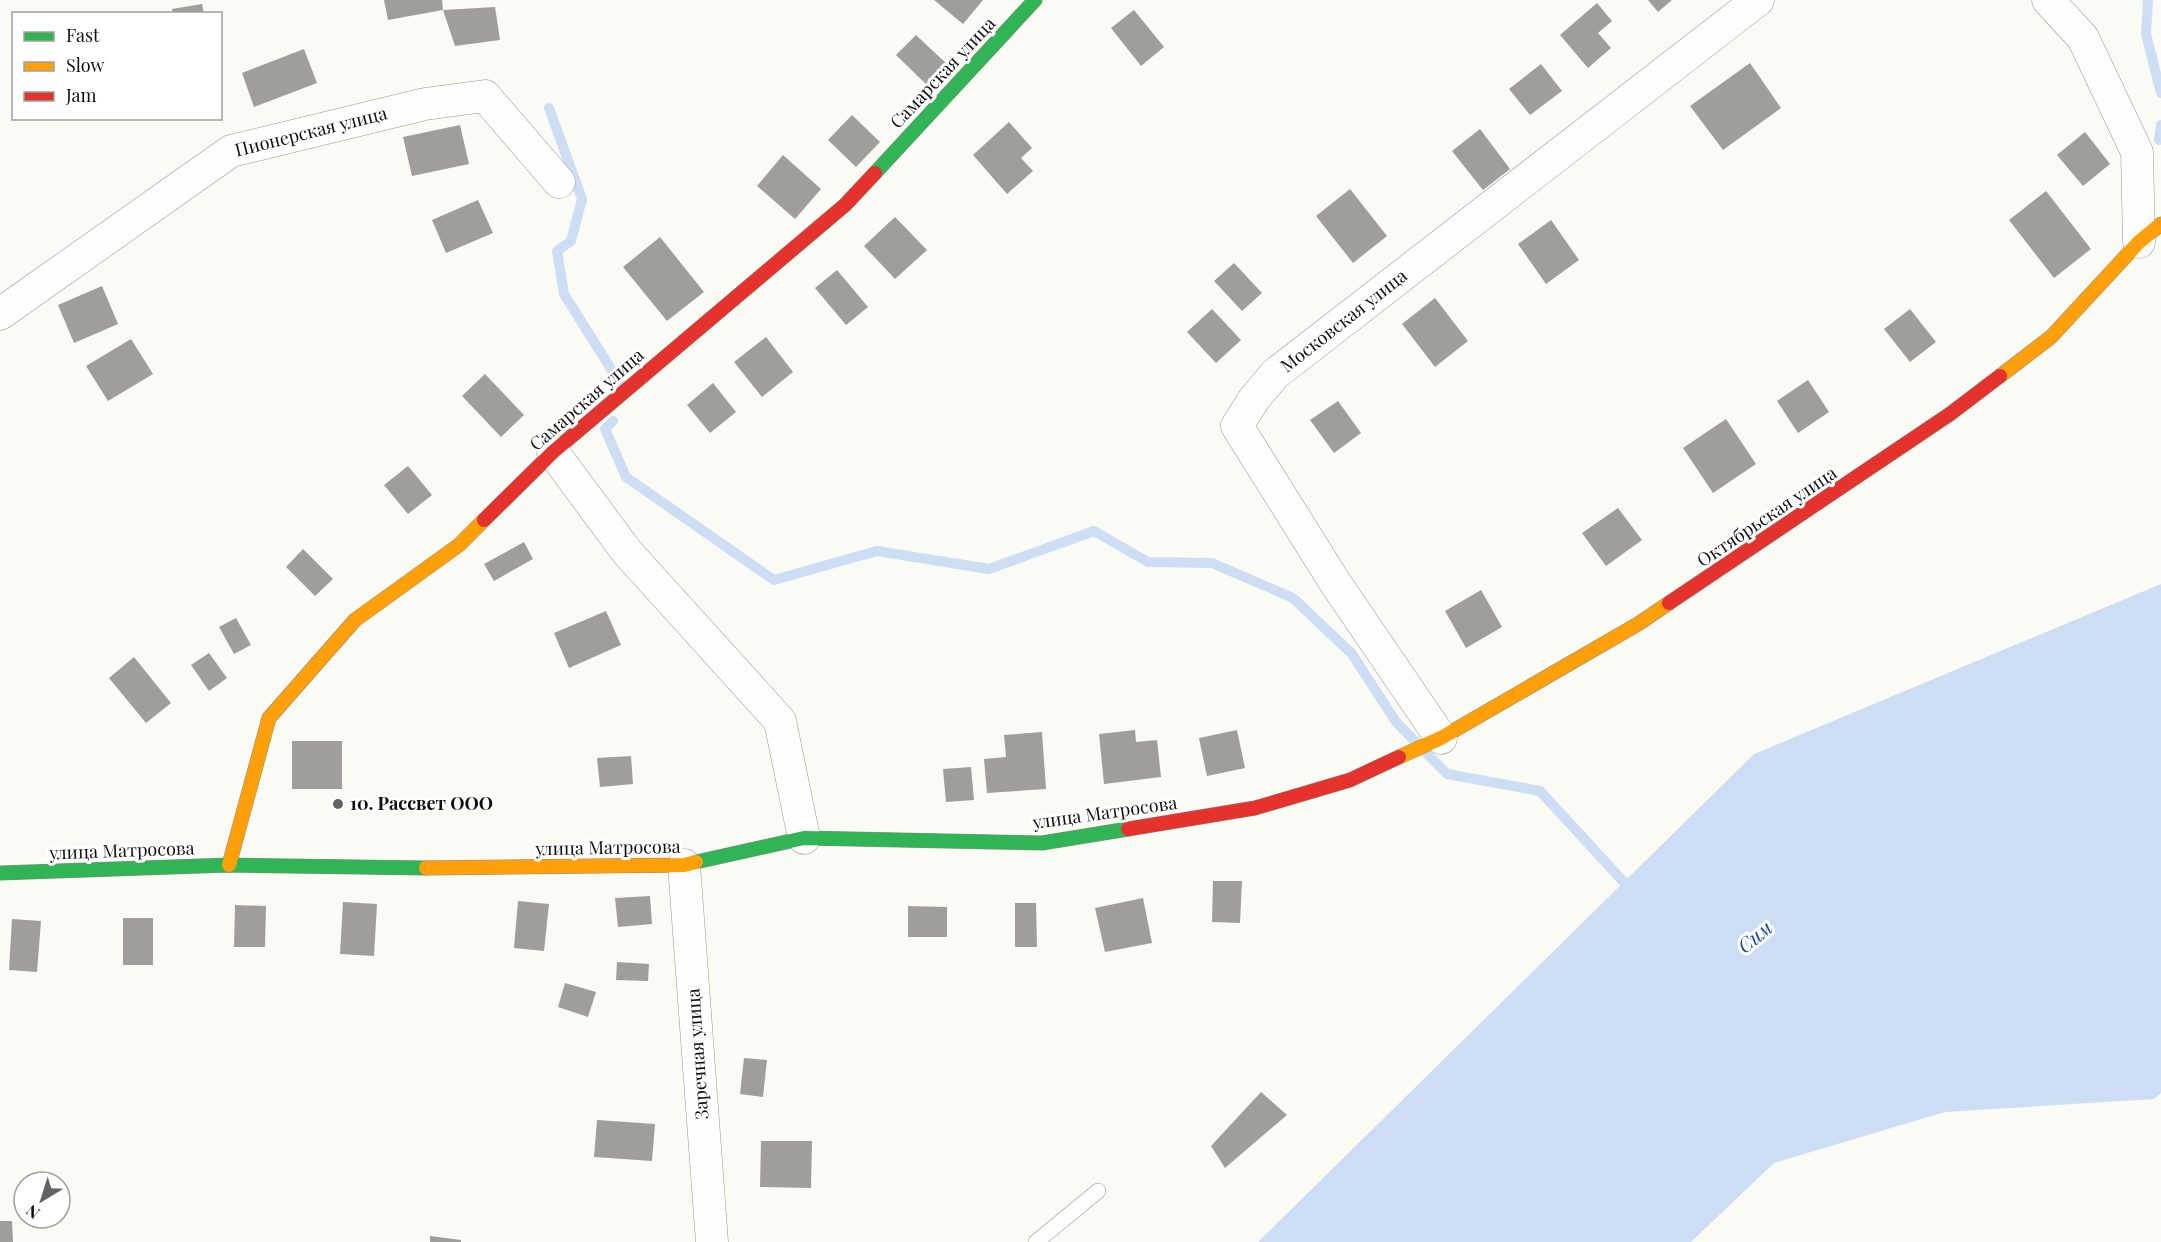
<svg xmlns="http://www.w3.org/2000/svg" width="2161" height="1242" font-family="'Playfair Display',serif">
	<rect width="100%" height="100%" fill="#fbfbf5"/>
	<polygon fill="#ccddf4" points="2161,584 2161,1093 2154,1099 1945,1112 1774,1163 1691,1242 1258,1242 1754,754"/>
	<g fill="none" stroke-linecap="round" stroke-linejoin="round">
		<g stroke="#ccddf4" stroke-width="10">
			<polyline points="2148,0 2146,34 2161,93"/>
			<polyline points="549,108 582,199 571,241 557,251 564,294 623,388"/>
			<polyline points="2159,140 2161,125"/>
			<polyline points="613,421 605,429 626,477 774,580 877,551 989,569 1094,531 1148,562 1212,563 1293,598 1352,654 1396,722 1447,774 1540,791 1632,891"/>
		</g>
	</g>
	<g fill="#9f9e9a">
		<polygon points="384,0 442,0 443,10 388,20"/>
		<polygon points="934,0 983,0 963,24"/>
		<polygon points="1648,0 1672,0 1658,12"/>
		<polygon points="1597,3 1612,21 1598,33 1611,48 1588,68 1560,35"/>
		<polygon points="202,4 204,14 173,14 172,9"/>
		<polygon points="495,7 500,40 455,46 443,10"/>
		<polygon points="1134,10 1164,47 1141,66 1111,28"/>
		<polygon points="916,35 949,66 929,87 896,55"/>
		<polygon points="304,49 317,83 254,107 242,73"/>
		<polygon points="1750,63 1781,108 1723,150 1690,106"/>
		<polygon points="1541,64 1562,91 1530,115 1509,89"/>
		<polygon points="852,115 880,142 856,167 828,140"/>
		<polygon points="1009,122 1032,148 1021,158 1033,171 1007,194 973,155"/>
		<polygon points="460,125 469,164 412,176 403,137"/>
		<polygon points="1480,129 1510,169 1483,190 1452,151"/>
		<polygon points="2085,132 2110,164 2083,186 2057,155"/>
		<polygon points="783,155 821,189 795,219 757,186"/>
		<polygon points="1350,189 1387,236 1353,263 1316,216"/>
		<polygon points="2046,191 2091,249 2054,278 2009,220"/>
		<polygon points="478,200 493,233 446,253 432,220"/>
		<polygon points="895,217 927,250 895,279 864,246"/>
		<polygon points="1551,220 1579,260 1546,284 1518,244"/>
		<polygon points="660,237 704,292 667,321 623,267"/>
		<polygon points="1234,263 1262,293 1242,311 1214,281"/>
		<polygon points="837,270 868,307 846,325 815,288"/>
		<polygon points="102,286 118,324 74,343 58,305"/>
		<polygon points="1435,298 1468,341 1435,367 1402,324"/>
		<polygon points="1212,309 1241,340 1216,363 1187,332"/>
		<polygon points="1910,309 1936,342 1910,362 1884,329"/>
		<polygon points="766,337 793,372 762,397 734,362"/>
		<polygon points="131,339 153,374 108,401 86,366"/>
		<polygon points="485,374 524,415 501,437 462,396"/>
		<polygon points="1808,380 1829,412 1798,433 1777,401"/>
		<polygon points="713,383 736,412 710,433 687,405"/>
		<polygon points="1338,401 1361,433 1334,453 1310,420"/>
		<polygon points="1726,419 1756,464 1713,493 1683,448"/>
		<polygon points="408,466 432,495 408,514 384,485"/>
		<polygon points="1618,508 1642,540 1606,566 1582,533"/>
		<polygon points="524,542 533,559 494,581 484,564"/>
		<polygon points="303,549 333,579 315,596 286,567"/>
		<polygon points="1481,590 1502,627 1466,648 1445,611"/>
		<polygon points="606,611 621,645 569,668 554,633"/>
		<polygon points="236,618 251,645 234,654 219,627"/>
		<polygon points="209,653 227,678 209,691 191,665"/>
		<polygon points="134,657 171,703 146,723 109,678"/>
		<polygon points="1135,730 1136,742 1157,740 1161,777 1104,784 1099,734"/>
		<polygon points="1237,730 1245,768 1207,776 1199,738"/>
		<polygon points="1042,732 1046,789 987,793 984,759 1006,757 1004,735"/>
		<rect x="292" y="741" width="50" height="48"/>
		<polygon points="631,756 633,784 600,787 597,758"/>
		<polygon points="971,767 974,800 946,802 943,769"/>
		<polygon points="1213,881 1242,881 1240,923 1212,922"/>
		<polygon points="650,896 652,924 618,927 615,898"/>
		<polygon points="1143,898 1152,943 1105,952 1095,908"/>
		<polygon points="518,901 549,904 544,951 514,948"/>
		<polygon points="343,902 377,904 374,956 340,954"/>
		<polygon points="1015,903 1036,903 1037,947 1015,947"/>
		<polygon points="235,905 266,906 265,947 234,947"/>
		<polygon points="908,906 947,907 947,937 908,937"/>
		<rect x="123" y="918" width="30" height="47"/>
		<polygon points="12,919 41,921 37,972 9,970"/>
		<polygon points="617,962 649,964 648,981 616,980"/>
		<polygon points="565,983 596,992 588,1017 558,1007"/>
		<polygon points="744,1058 767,1060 763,1097 740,1094"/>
		<polygon points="1261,1092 1287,1115 1225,1168 1211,1146"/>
		<polygon points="597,1120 655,1124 652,1161 594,1157"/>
		<polygon points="761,1141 812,1141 811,1188 760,1187"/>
		<polygon points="0,1221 12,1221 13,1242 0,1242"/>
		<polygon points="430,1236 461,1240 461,1242 430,1242"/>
	</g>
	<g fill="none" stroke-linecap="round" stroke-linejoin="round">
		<g stroke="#959593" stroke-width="16">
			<polyline id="lane" points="1036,1242 1098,1191"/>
		</g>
		<g stroke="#959593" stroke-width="33">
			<g id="street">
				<polyline points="2048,0 2083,38 2137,152 2139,242"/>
				<polyline points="0,314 231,151 425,104 485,96 559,182"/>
				<polyline points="553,452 627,552 780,721 804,838"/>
				<polyline points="1441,738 1336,584 1237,426 1254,399 1275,374 1758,0"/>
				<polyline points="684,865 712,1242"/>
			</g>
		</g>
		<g stroke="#8c8c89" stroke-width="15">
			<g id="fast">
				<polyline points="875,173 1035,0"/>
				<polyline points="696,862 804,838 1042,843 1128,829"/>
				<polyline points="0,873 229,865 426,868"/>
			</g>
		</g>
		<g stroke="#8c8c89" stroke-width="15">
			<g id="slow">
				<polyline points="2000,376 2051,337 2139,242 2161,224"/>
				<polyline points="1399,757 1441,738 1638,624 1669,603"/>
				<polyline points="229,865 269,718 355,620 459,545 484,520"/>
				<polyline points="426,868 684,865 696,862"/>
			</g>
		</g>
		<g stroke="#8c8c89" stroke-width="15">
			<g id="jam">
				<polyline points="484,520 553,452 845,205 875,173"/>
				<polyline points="1669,603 1950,414 2000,376"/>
				<polyline points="1128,829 1255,808 1350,780 1399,757"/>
			</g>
		</g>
		<use href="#lane" stroke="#fefefe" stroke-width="15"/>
		<use href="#street" stroke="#fefefe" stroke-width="32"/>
		<use href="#fast" stroke="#30b455" stroke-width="14"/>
		<use href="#slow" stroke="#ff9f0a" stroke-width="14"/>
		<use href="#jam" stroke="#e5322d" stroke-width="14"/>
	</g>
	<circle fill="#626260" stroke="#fff" stroke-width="2" cx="338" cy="804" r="6"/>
	<g text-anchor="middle" stroke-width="6" stroke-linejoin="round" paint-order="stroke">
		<g font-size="18" fill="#0f0f0f" stroke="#fff">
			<text transform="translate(943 73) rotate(-47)" y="6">Самарская улица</text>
			<text transform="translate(311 132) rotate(-14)" y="6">Пионерская улица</text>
			<text transform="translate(1344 321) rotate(-38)" y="6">Московская улица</text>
			<text transform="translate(587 400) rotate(-41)" y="6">Самарская улица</text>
			<text transform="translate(1767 517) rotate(-34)" y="6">Октябрьская улица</text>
			<text transform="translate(1105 813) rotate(-8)" y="6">улица Матросова</text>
			<text transform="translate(608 848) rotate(-1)" y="6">улица Матросова</text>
			<text transform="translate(122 851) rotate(-2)" y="6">улица Матросова</text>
			<text transform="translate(698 1054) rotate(-94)" y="6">Заречная улица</text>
		</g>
		<g font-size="18" font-weight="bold" fill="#0f0f0f" stroke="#fff" text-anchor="start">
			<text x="350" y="810">10. Рассвет ООО</text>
		</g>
		<g font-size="20" font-style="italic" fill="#1d479c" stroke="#fff">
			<text transform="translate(1755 937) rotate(-40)" y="7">Сим</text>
		</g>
	</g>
	<rect x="12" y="12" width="210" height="108" fill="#ffffff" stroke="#9f9f9f" stroke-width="1.5"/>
	<rect x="24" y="32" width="30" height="9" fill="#30b455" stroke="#9f9f9f" stroke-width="1.5"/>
	<text x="66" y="42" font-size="18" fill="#0f0f0f">Fast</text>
	<rect x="24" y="62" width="30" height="9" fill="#ff9f0a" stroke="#9f9f9f" stroke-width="1.5"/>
	<text x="66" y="72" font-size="18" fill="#0f0f0f">Slow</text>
	<rect x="24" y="92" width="30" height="9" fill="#e5322d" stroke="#9f9f9f" stroke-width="1.5"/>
	<text x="66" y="102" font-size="18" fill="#0f0f0f">Jam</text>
	<g transform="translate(42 1200) rotate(218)"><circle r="28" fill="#ffffff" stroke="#9f9f9f" stroke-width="1.5"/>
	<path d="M0-4.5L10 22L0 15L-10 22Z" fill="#626260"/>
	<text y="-9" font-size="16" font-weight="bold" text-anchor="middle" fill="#0f0f0f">N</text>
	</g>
</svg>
